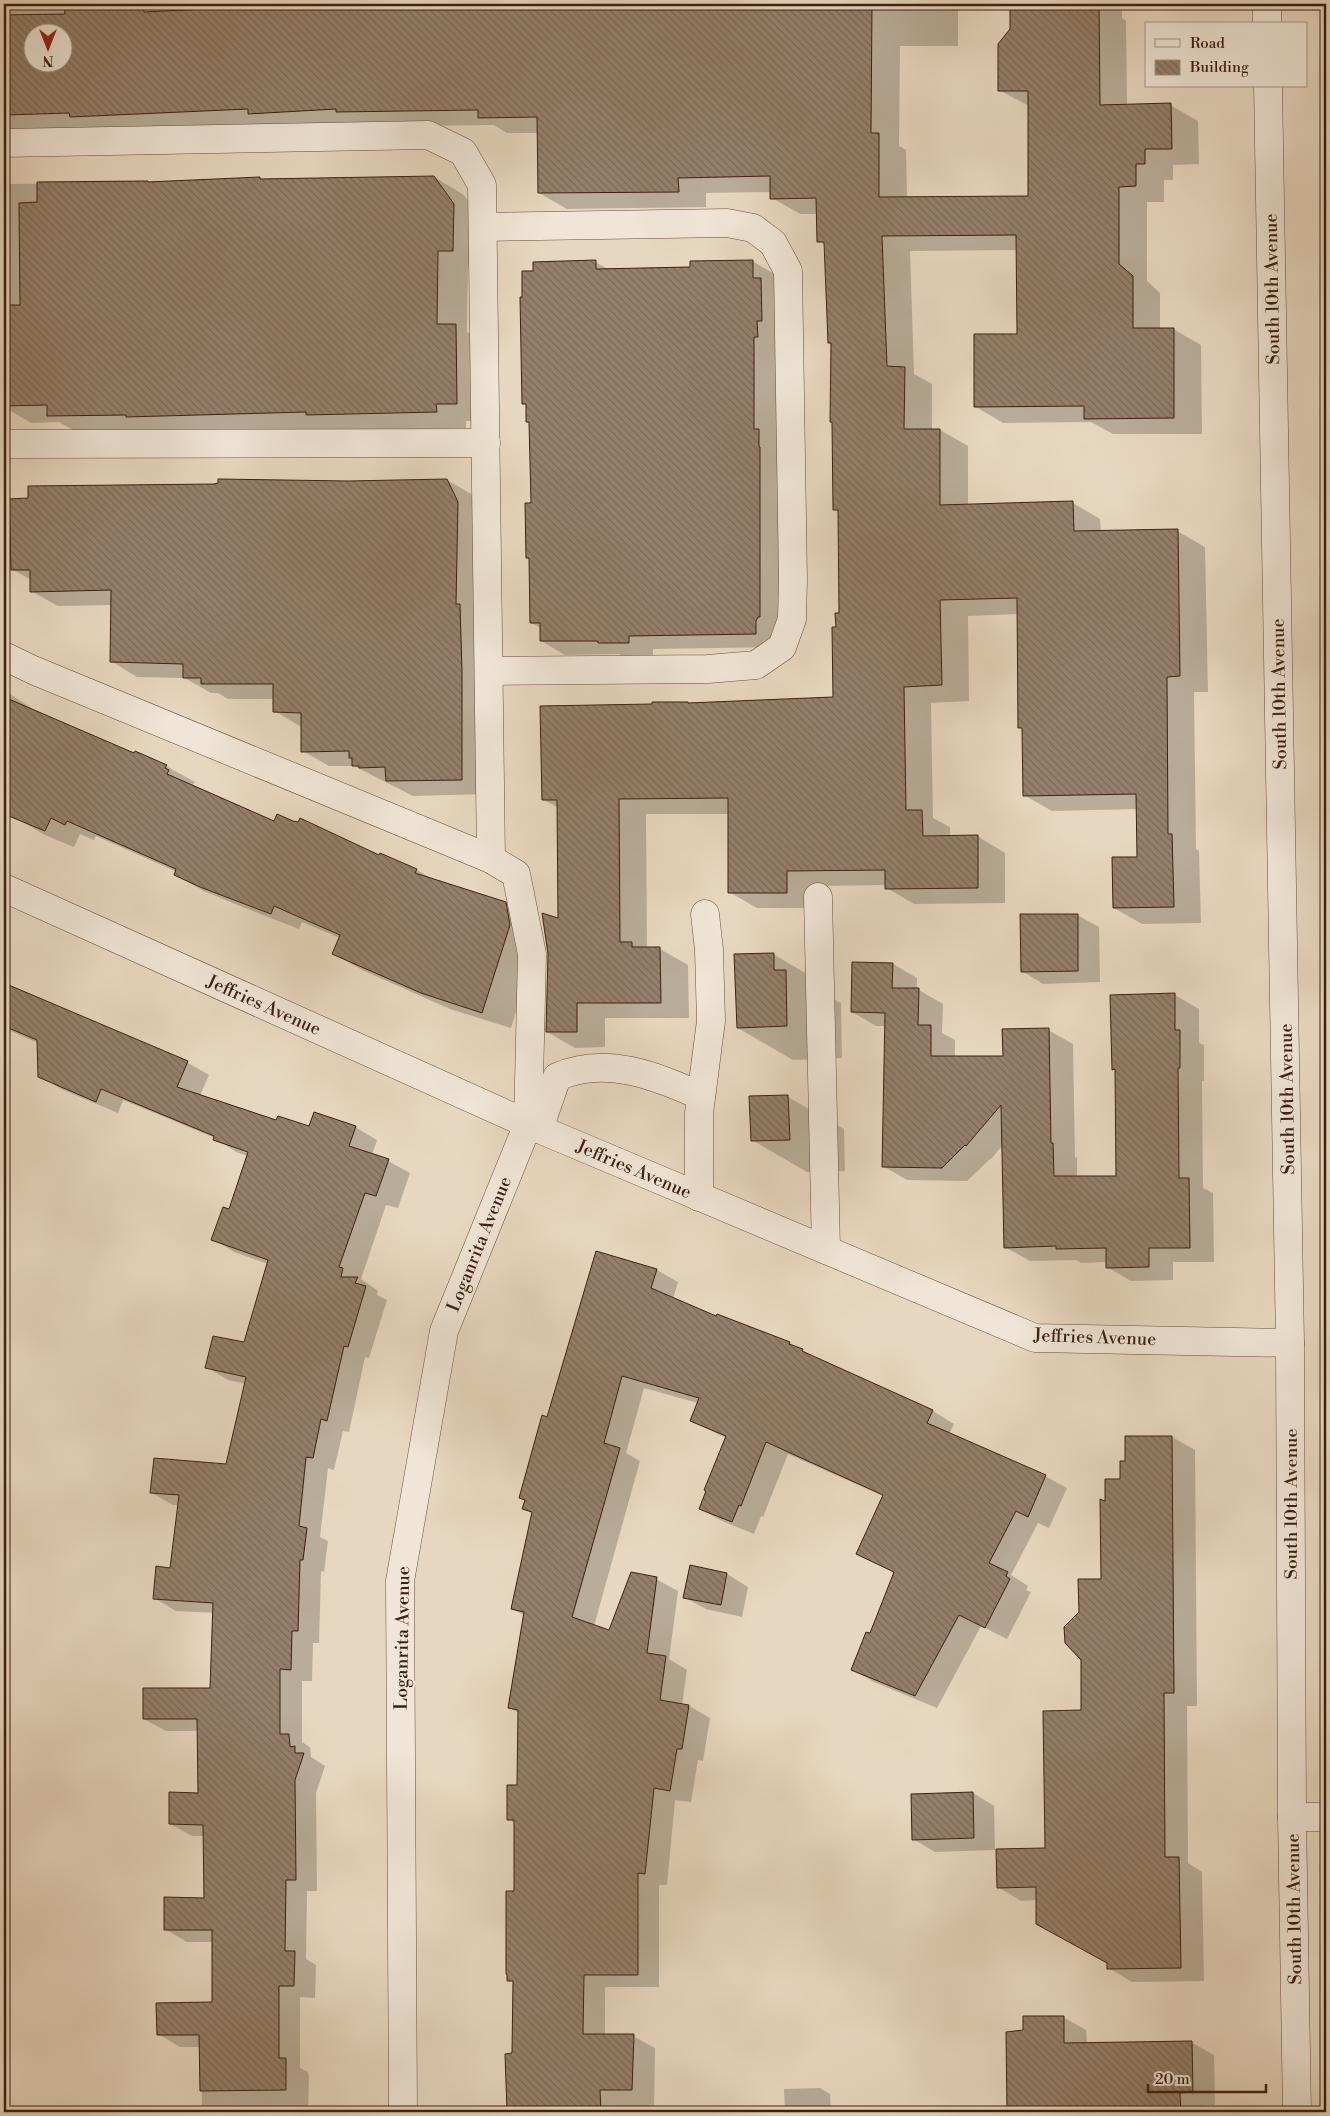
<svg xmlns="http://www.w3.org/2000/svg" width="1330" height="2116" font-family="'Libre Bodoni',serif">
	<defs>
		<pattern id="building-back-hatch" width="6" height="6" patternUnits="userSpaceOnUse" patternTransform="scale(1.25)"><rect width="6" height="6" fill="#95806c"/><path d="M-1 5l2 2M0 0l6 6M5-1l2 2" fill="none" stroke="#7b6857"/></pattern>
	</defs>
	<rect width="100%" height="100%" fill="#e8d7c0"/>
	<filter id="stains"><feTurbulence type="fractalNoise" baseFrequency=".004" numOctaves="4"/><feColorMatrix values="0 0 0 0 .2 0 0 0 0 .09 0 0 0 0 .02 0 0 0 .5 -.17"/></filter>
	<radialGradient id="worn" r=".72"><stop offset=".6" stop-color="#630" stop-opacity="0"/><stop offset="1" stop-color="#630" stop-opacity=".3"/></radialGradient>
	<g fill="#0003" fill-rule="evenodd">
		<path d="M4,4H41V9L118,4H399L410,10L457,8V4H958V46H900L899,146L906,150L907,198L1029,197V106L999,90L1033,9V4H1122V18L1126,21L1127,105H1170L1198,121L1199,164L1173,165V180H1164V202H1147V281L1160,293V329H1173L1201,345L1202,434H1113L1091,422L1003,423L976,407L1019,335L1017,250L910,251L914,374L932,384V430H940L968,446V505L1073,503L1100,519L1101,532L1177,531L1205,547L1208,692H1194L1196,849L1199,851L1201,923L1142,924L1114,908L1138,858L1137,809L1052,811L1024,795L1023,729L1019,727L1018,614L968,616L969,701L931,703L933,818L950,827V837L977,836L1005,853V903L914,904L887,888V885L815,886V908H757L729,892V814H646L647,949H660L688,965L689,1018H605V1047L575,1048L547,1032L560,920L559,808L544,800L690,704L834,699L837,628L840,614L839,512L834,509V423L831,422L832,344L829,342L826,246L819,241L817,214H800L772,198V192L706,193V207L567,209L539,193L538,133H507L494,125L4,130ZM32,32H62V62H32Z"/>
		<polygon points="434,177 464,195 483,222 483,267 468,267 467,332 485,342 487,421 466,421 466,428 337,431 333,429 157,434 78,433 59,422 31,423 4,407 4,184 150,183 260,179 263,180"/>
		<polygon points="752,261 776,275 780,647 653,649 653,657 624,657 619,654 565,655 541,641 541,628 531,623 531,560 527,558 532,504 531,423 528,422 528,406 523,403 535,272 595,262 610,270 691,268"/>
		<polygon points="447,480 473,495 488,794 413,796 354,766 329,766 303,751 301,727 275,711 275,699 228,699 218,693 211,693 185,678 137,677 111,661 112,605 58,606 31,591 31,580 12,569 214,485 252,482"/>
		<polygon points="4,690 42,715 135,755 166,766 195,782 193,785 197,787 274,823 380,856 381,854 417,870 436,881 505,903 534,919 538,942 511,1028 450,1009 362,970 333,953 340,938 302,922 299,929 230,902 204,891 175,875 177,872 96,836 94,840 80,834 74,847 45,835 17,819 19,813 4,806"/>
		<polygon points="1077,915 1099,927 1100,982 1043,984 1022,971"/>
		<polygon points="773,954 829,987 829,997 841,1003 842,1058 793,1060 738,1028"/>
		<polygon points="893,964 917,978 917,989 943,1004 942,1033 955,1040 955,1058 1004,1058 1048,1030 1073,1044 1075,1157 1077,1158 1077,1177 1117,1177 1116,1070 1113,1069 1175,995 1199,1009 1199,1043 1204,1045 1204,1081 1202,1081 1203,1188 1213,1193 1214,1262 1173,1262 1173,1280 1131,1281 1107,1267 1107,1262 1081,1263 1076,1260 1030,1261 1005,1247 1003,1145 991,1159 990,1159 967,1181 907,1180 883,1166 886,1026 876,1026 852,1012"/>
		<polygon points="4,983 188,1063 209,1075 200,1096 277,1121 310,1128 355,1127 377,1140 372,1155 388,1161 410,1173 398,1208 386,1205 361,1279 378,1291 377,1295 387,1300 369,1358 365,1357 349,1432 343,1431 334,1470 328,1468 320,1537 328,1541 324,1572 321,1571 319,1643 313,1643 312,1681 302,1681 302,1742 310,1747 311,1757 325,1766 316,1793 317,1891 307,1891 306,1959 316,1965 315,1998 300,1997 300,2068 308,2072 309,2076 308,2112 202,2112 201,2047 180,2047 158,2034 213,2003 213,1942 187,1942 165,1929 205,1899 204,1836 192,1836 170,1824 199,1794 199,1731 166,1731 144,1719 211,1689 214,1613 176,1611 154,1598 171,1569 179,1505 173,1505 152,1493 227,1465 246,1384 228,1380 206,1367 244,1344 268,1264 234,1252 213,1239 229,1211 248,1156 236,1152 215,1138 123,1100 118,1113 61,1089 40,1076 38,1043 4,1028"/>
		<polygon points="788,1097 844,1129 845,1171 807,1172 752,1140 751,1098"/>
		<polygon points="597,1252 657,1270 678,1282 673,1299 717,1318 718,1315 790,1343 819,1360 933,1411 954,1424 949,1434 1045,1476 1067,1488 1049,1528 1038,1523 1011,1575 1028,1586 1026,1590 1031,1592 1007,1639 981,1626 937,1708 874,1682 853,1670 870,1635 895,1573 858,1554 883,1496 788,1454 763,1517 761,1516 754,1534 722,1521 700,1509 726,1438 691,1421 698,1403 644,1388 626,1453 640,1461 594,1626 609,1631 656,1579 678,1591 669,1659 687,1670 682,1705 689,1706 710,1718 703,1761 698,1760 691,1802 675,1800 667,1885 659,1885 659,1987 605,1987 605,2036 633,2036 655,2048 654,2112 508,2112 507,2055 514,2055 515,1983 509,1980 515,1892 515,1823 508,1819 518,1786 519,1713 510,1708 525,1616 512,1609 533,1514 523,1508"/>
		<polygon points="1172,1437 1195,1450 1197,1706 1187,1706 1188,1863 1202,1872 1204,1981 1132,1982 1109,1968 1109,1963 1037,1900 1021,1901 998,1887 1046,1849 1082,1712 1080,1612 1103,1580 1106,1503 1122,1480 1127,1462"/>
		<polygon points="691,1567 727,1574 748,1587 742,1617 706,1609 684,1597"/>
		<polygon points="973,1793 994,1806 995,1850 935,1852 913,1839"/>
		<polygon points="1063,2017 1086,2030 1087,2044 1191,2042 1214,2055 1215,2105 1205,2105 1205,2112 1008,2112 1007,2033 1025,2032"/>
		<polygon points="820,2088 830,2094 831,2112 785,2112 784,2089"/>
	</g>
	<g fill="url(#building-back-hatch)" stroke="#3c2111" fill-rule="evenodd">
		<path d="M110,4H143L144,12L243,7V4H393V9L456,7V4H872L871,133H879V197L1028,196V91H998V44L1010,29V9L1031,8V4H1099L1100,105L1171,103L1172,149H1145V164H1136V186L1119,187V264L1133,276V328H1174V418L1084,419V406L974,407V334H1017L1016,235L882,236L887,366L905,367L904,429H940V505L1073,501L1074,531L1178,529L1180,676L1167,677L1168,834H1172L1174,907L1113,908L1112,857H1137L1136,794L1023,796L1022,728H1018L1017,598L940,600L942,685L904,687L906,810H922L923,836L978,835V888L885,889V870L787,871V893H728V798L619,799L620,942H632V947H660L661,1003H577V1032H546L548,954L542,913L558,918L557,800H542L540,706L652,704V702H688V703L833,697L832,627H836L835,613H839L838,510H833L832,422H830L831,343H828L824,242H817L816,198L770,199V176L678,178L679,192L538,193L537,117L478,118V110L336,112V109L248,114V109L70,117L69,113L5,115L4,15L65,14L64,6ZM32,32H62V62H32Z"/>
		<polygon points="434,176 454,204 453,251 438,251 437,324 456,324 457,404 436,404 437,412 306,415 306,412 126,417 126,415 47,416 47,405 4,406 4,305 20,305 19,203 37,202 37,182 148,181 148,182 260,177 260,179"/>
		<polygon points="596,260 596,269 690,267 690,261 753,260 753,278 761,278 762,321 757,321 758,337 754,337 754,429 759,429 759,447 760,447 760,617 758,617 756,621 756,634 629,636 629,643 598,643 598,641 540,641 540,623 530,623 529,558 526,558 525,503 531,503 529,422 526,422 526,404 522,404 520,297 522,297 522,271 533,271 533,262"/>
		<polygon points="218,479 348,481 447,479 458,502 456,604 460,604 462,672 462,780 386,781 385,767 359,768 359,766 352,766 352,758 349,758 349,751 301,752 301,713 273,712 273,684 201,684 201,678 183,678 183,664 110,662 111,590 30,592 30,570 11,570 9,499 28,498 28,486 214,484 218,483"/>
		<polygon points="4,697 134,753 135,751 167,765 165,768 169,770 167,774 274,821 277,814 293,821 298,822 300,818 379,855 380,853 417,869 415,873 506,902 510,925 482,1013 421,993 332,954 340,935 274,906 271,914 200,887 174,875 176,869 67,821 65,825 51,818 45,831 4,814"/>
		<polygon points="1020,914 1078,914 1078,971 1021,972"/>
		<polygon points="774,953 774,970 786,970 787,1026 737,1028 734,954"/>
		<polygon points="852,962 893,963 892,988 919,988 918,1025 931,1025 931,1056 1003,1056 1002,1029 1049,1028 1051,1143 1053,1143 1054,1176 1116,1176 1115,1069 1112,1070 1110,995 1175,993 1175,1030 1180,1030 1180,1068 1178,1068 1179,1178 1189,1178 1190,1248 1149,1248 1149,1267 1106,1268 1106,1248 1056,1249 1056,1246 1004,1248 1001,1105 966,1146 965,1145 942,1168 882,1167 885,1013 851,1012"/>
		<polygon points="4,983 188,1061 177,1087 276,1120 278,1116 309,1126 314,1112 356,1126 349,1146 389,1159 376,1196 365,1193 339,1267 343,1268 341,1277 358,1277 355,1283 366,1286 348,1347 344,1346 327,1421 321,1419 313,1458 306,1457 299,1526 307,1528 303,1560 300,1560 298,1631 292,1631 291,1670 280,1669 280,1734 289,1734 290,1747 295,1746 295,1753 304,1753 295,1780 296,1880 286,1880 285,1951 295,1951 294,1986 279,1986 279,2058 286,2058 286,2090 200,2091 199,2035 157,2035 156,2003 212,2002 212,1930 164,1930 164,1897 204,1898 203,1825 169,1824 169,1792 198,1793 197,1719 143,1719 143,1688 210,1688 213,1603 153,1599 156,1566 170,1568 179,1495 150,1493 154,1458 226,1464 246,1377 205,1368 213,1336 244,1342 268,1260 211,1240 223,1207 229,1209 248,1152 213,1140 214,1136 101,1089 96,1102 38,1077 37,1040 4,1026"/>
		<polygon points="788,1095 790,1140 751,1141 749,1096"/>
		<polygon points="596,1251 657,1269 651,1288 716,1316 717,1314 790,1342 789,1344 803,1349 802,1351 933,1410 927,1423 1046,1475 1028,1517 1016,1511 989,1563 1008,1572 1006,1576 1010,1579 985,1628 959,1615 915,1696 851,1670 866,1632 870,1633 894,1572 856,1554 883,1495 766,1442 741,1506 739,1505 732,1522 699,1509 706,1491 704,1490 726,1436 690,1421 699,1398 622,1376 604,1443 620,1448 572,1617 609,1630 631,1572 657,1577 647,1653 666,1656 660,1700 689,1705 682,1749 677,1749 670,1791 654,1788 645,1874 638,1873 638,1975 584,1975 583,2034 634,2034 632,2090 600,2090 601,2112 507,2112 505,2054 512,2053 513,1981 507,1981 507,1974 506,1974 506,1891 514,1891 514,1820 507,1820 507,1785 517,1785 518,1710 508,1708 524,1612 511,1609 532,1512 522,1509 525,1500 519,1498 542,1415 547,1417"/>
		<polygon points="1125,1436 1172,1436 1174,1693 1164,1693 1165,1857 1179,1857 1181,1968 1107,1969 1107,1963 1036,1924 1036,1887 997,1888 996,1849 1045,1848 1043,1711 1081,1710 1081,1660 1065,1643 1064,1627 1079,1612 1078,1579 1101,1579 1100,1499 1105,1501 1105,1479 1120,1479 1120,1461 1125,1461"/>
		<polygon points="690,1565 727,1573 721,1605 683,1598"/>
		<polygon points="973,1792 974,1838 912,1840 911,1794"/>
		<polygon points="1023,2016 1064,2016 1064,2043 1192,2041 1193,2092 1180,2093 1181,2112 1007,2112 1006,2032 1023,2030"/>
	</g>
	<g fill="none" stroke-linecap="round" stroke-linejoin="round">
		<g stroke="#674e3d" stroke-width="29">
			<g id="minor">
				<polyline points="1267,4 1267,24"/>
				<polyline points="1268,86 1290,1343 1292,1817 1297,2112"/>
				<polyline points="4,143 428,135 463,152 482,185 491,859 33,670 4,656"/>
				<polyline points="483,227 727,223 753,228 773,243 788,271 793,580 792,619 782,647 756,665 708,669 490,671"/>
				<polyline points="4,444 486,443"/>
				<polyline points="4,888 539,1129 1035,1338 1290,1343"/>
				<polyline points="818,897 826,1250"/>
				<path d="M539,1129L557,1077C606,1055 655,1076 701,1096"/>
				<polyline points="699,1197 699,1113 711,1021 709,950 705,914"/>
				<polyline points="1292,1817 1326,1817"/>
				<polyline points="403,2112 400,1581 444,1331 528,1124 532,954 516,874 491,859"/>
			</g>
		</g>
		<use href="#minor" stroke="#f0e5d6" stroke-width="28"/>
	</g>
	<g text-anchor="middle" stroke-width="4" stroke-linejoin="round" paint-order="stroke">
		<g font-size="18" fill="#3c2111" stroke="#f0e5d6">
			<text transform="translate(1272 289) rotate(-91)" y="6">South 10th Avenue</text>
			<text transform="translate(1279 694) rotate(-91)" y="6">South 10th Avenue</text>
			<text transform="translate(264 1005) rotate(24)" y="6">Jeffries Avenue</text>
			<text transform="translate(1287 1099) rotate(-91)" y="6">South 10th Avenue</text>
			<text transform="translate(634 1169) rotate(23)" y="6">Jeffries Avenue</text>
			<text transform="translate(479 1244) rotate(-68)" y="6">Loganrita Avenue</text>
			<text transform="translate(1095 1337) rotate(2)" y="6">Jeffries Avenue</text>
			<text transform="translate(1291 1504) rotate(-90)" y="6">South 10th Avenue</text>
			<text transform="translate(402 1638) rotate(-89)" y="6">Loganrita Avenue</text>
			<text transform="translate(1294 1909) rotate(-91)" y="6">South 10th Avenue</text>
		</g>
	</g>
	<rect width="1330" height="2116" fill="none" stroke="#e8d7c0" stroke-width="20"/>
	<rect x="5" y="5" width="1320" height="2106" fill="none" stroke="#3c2111" stroke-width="2.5"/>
	<rect x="10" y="10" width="1310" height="2096" fill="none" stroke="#3c2111"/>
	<rect x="1145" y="22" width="162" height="65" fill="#f0e5d6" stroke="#a89787"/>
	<rect x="1155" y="39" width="25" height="8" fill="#f0e5d6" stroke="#a89787"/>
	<text x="1190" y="48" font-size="15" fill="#3c2111">Road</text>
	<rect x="1155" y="60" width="25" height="15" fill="url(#building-back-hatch)" stroke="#a89787"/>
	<text x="1190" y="72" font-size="15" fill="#3c2111">Building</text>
	<g transform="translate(48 48) rotate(180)"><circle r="24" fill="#f0e5d6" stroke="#a89787"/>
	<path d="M0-4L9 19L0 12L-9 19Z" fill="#8f2418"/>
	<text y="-8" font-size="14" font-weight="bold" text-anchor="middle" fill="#3c2111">N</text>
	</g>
	<path d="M1148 2084v8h118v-8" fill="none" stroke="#3c2111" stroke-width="2.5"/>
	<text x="1155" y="2084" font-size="15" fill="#3c2111" stroke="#f0e5d6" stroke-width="4" paint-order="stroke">20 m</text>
	<rect width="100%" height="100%" filter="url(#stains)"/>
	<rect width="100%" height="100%" fill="url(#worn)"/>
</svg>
